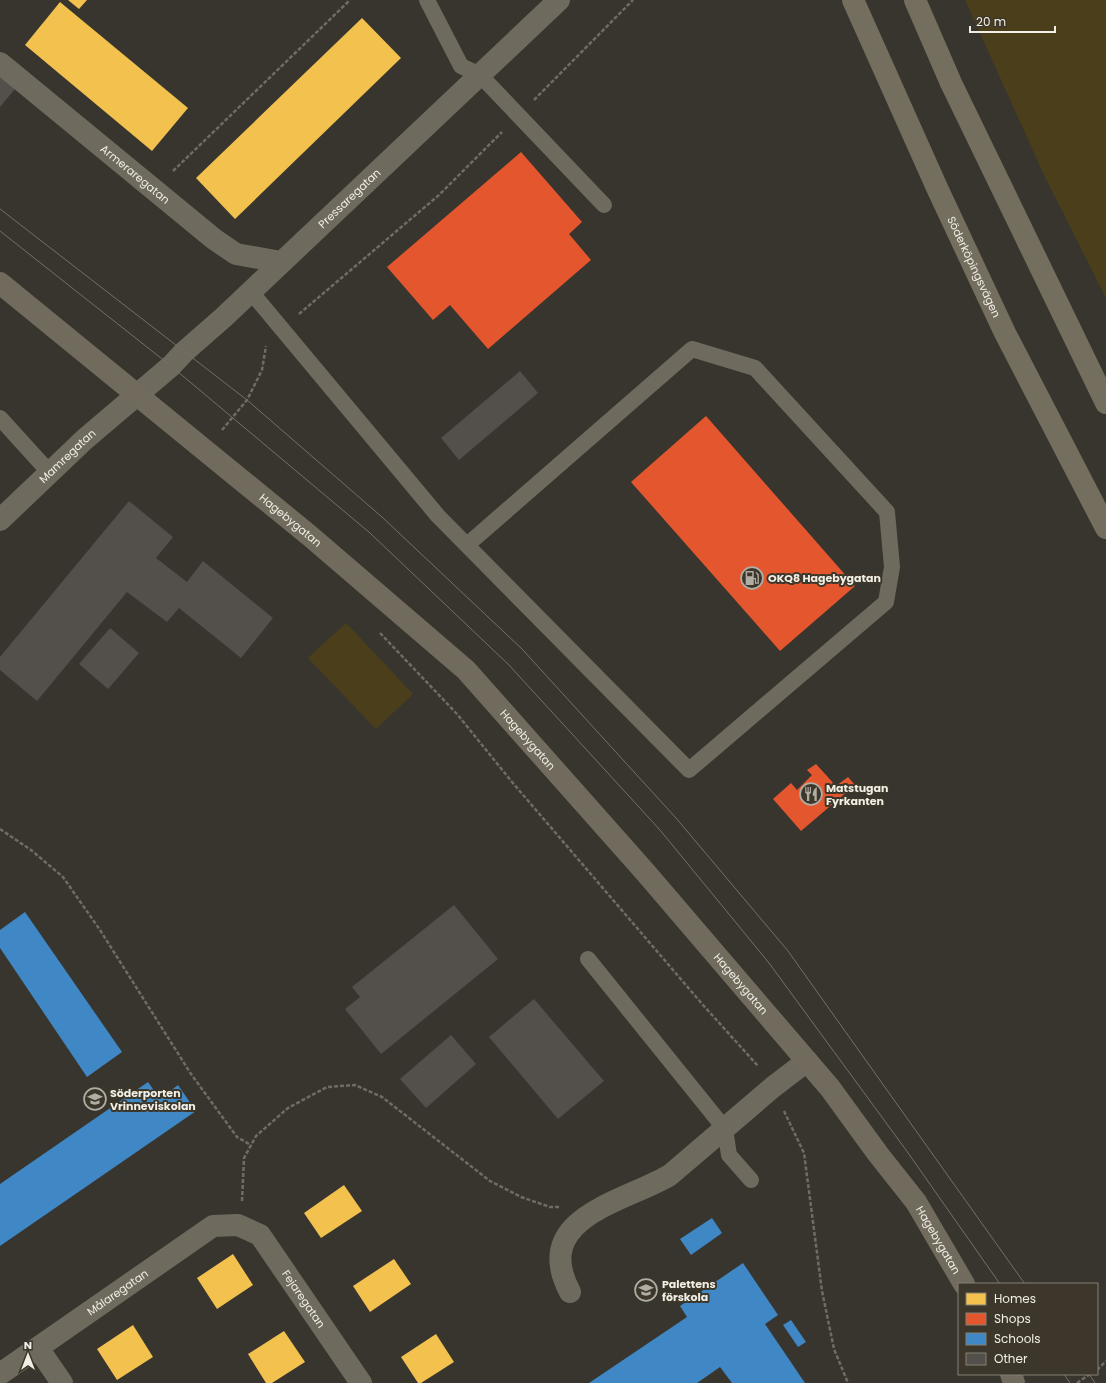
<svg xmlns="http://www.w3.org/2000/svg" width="1106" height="1383" font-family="Poppins,sans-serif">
	<rect width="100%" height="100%" fill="#38352e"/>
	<g fill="#4b3f1b">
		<polygon points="965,0 1106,0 1106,298 1045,177"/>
		<polygon points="346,623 413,694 376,729 308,658"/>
	</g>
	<g fill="#f2c14e">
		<polygon points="68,0 87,0 79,9"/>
		<polygon points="60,2 188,108 152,151 25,45"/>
		<polygon points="362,18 401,58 235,219 196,178"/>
		<polygon points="344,1185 362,1211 321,1238 304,1213"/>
		<polygon points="233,1254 253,1285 217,1309 197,1278"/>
		<polygon points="394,1259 411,1284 370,1312 353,1286"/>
		<polygon points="133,1325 153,1357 117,1380 97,1349"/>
		<polygon points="284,1331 305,1362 272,1383 266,1383 248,1354"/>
		<polygon points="436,1334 454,1362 421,1383 418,1383 401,1357"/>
	</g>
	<g fill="#e4572e">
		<polygon points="521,152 582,222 569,234 591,260 488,349 450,305 433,320 387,267"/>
		<polygon points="706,416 855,586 780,651 631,482"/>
		<polygon points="816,764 836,786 848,777 855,785 801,831 773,799 791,783 797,790 812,775 807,770"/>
	</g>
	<g fill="#3f88c5">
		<polygon points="25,912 122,1052 87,1077 0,948 0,930"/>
		<polygon points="148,1082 160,1099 178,1085 196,1111 0,1246 0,1184"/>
		<polygon points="712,1218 722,1233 691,1255 680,1239"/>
		<polygon points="743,1263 778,1315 765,1324 805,1383 732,1383 720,1367 697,1383 589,1383 687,1317 680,1306"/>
		<polygon points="791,1320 806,1342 798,1347 783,1325"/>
	</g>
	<g fill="#53504b">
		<polygon points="0,69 19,84 0,107"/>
		<polygon points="520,371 538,393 459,460 441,438"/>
		<polygon points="129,501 173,537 156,558 187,582 203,561 273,618 241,658 179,608 167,622 127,592 37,701 0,670 0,657"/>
		<polygon points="110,628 139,653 108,689 79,664"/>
		<polygon points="454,905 498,959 381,1054 345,1009 360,997 352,987"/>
		<polygon points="534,999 604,1081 558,1119 489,1037"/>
		<polygon points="451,1035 476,1064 426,1108 400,1079"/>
	</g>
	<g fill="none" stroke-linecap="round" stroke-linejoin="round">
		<g stroke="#706c64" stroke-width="2.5" stroke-dasharray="4 2" stroke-linecap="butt">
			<polyline points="534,100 633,0"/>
			<polyline points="173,171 350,0"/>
			<polyline points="299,314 439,195 502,132"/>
			<polyline points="222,430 247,400 262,370 266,346"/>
			<polyline points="380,633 457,714 512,782 703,1005 758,1066"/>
			<polyline points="0,829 31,850 63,877 100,930 191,1074 237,1137 251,1145"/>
			<polyline points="784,1111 804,1153 822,1291 834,1349 848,1383"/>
			<polyline points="242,1201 244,1158 256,1136 288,1108 327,1087 355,1085 382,1097 490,1181 521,1197 550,1207 559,1207"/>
			<polyline points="1097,1370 1106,1361"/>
			<polyline points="1077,1383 1090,1374"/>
		</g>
		<g stroke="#6e6a5e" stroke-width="16">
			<polyline points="427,0 461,66 480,75 604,205"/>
			<polyline points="251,292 438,516 689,770 886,602 892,567 887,512 755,368 692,349 467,545"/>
			<polyline points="0,418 50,473"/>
			<polyline points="588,959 725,1129 729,1155 751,1180"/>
		</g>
		<g stroke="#6e6a5e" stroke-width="22">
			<path id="s1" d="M0,63L214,239L236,254L281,262"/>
			<path id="s2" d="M0,520L85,439L171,366L184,352L224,317L559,0"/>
			<path d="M570,1292C530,1217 625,1202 670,1175L773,1087L807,1061"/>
			<polyline points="38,1348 62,1383"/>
			<path id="s3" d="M0,1374L213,1226L238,1225L260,1235L361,1383"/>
		</g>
		<g stroke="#706b5d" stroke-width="22">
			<path id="s4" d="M0,283L310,536L466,670L646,873L830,1088L878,1154L916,1202L964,1284"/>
			<polyline points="1011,1374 1014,1383"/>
		</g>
		<g stroke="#746e5e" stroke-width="22">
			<path id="s5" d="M853,0L938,190L1005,333L1106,528"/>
			<polyline points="915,0 951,83 1106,403"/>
		</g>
		<g stroke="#747068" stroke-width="1">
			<polyline points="0,209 247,400 382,517 522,649 676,818 788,951 1025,1284"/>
			<polyline points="0,231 171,366 370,533 508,664 660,830 769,963 906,1150 1000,1284"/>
			<polyline points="1064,1374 1070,1383"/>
			<polyline points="1089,1374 1095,1383"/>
		</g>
	</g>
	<defs>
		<g id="fuel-ring" transform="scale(1.15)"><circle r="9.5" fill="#3c372a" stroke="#b0ada5" stroke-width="1.5"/><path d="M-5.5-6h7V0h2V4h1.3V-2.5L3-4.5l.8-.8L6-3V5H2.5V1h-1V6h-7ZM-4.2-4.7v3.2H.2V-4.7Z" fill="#b0ada5"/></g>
		<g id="restaurant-ring" transform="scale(1.15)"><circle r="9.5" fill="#3c372a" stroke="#b0ada5" stroke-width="1.5"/><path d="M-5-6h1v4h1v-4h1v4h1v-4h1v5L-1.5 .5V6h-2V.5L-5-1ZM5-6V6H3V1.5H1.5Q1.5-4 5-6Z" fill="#b0ada5"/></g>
		<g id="school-ring" transform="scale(1.15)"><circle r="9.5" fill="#3c372a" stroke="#b0ada5" stroke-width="1.5"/><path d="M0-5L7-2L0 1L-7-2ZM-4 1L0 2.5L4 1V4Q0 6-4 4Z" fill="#b0ada5"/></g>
	</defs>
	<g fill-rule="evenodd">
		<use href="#fuel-ring" x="752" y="578"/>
		<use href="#restaurant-ring" x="811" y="794"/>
		<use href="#school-ring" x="95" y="1099"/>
		<use href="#school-ring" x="646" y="1290"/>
	</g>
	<g text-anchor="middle" stroke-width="4" stroke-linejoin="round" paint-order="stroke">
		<g font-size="11" fill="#f1eee5" stroke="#3c372a">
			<text dy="4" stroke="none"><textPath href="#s1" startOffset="175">Armeraregatan</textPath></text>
			<text dy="4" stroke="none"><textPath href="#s2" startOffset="475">Pressaregatan</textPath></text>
			<text dy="4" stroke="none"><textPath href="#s5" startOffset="293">Söderköpingsvägen</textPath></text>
			<text dy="4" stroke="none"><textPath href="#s2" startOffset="93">Mamregatan</textPath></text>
			<text dy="4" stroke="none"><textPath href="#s4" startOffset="375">Hagebygatan</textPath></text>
			<text dy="4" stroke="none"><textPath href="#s4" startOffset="699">Hagebygatan</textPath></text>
			<text dy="4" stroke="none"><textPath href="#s4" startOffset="1023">Hagebygatan</textPath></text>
			<text dy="4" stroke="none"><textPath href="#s4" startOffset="1347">Hagebygatan</textPath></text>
			<text dy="4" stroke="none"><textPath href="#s3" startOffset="143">Målaregatan</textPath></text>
			<text dy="4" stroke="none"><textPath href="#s3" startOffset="386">Fejaregatan</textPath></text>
		</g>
		<g font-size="11" font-weight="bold" fill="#f1eee5" stroke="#3c372a" text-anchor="start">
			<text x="768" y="582">OKQ8 Hagebygatan</text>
			<text x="826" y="792">Matstugan<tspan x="826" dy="13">Fyrkanten</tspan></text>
			<text x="110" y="1097">Söderporten<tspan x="110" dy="13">Vrinneviskolan</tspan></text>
			<text x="662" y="1288">Palettens<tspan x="662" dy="13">förskola</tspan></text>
		</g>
	</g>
	<rect x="958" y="1283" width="140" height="92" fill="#3c372a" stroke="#848075"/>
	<rect x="966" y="1293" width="20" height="12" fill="#f2c14e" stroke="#848075"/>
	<text x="994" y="1303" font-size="12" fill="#f1eee5">Homes</text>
	<rect x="966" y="1313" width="20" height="12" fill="#e4572e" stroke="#848075"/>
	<text x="994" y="1323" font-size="12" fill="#f1eee5">Shops</text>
	<rect x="966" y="1333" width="20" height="12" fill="#3f88c5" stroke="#848075"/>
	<text x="994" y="1343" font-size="12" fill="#f1eee5">Schools</text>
	<rect x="966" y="1353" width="20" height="12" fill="#53504b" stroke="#848075"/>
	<text x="994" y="1363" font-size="12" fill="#f1eee5">Other</text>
	<g transform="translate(28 1355)" stroke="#3c372a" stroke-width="3" paint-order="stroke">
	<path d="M0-3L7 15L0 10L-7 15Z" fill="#f1eee5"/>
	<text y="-6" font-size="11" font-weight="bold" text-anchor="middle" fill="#f1eee5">N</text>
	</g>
	<path d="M970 26v6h85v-6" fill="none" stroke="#f1eee5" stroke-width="2"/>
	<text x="976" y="26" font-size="12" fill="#f1eee5" stroke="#3c372a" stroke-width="3" paint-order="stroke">20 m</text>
</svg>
